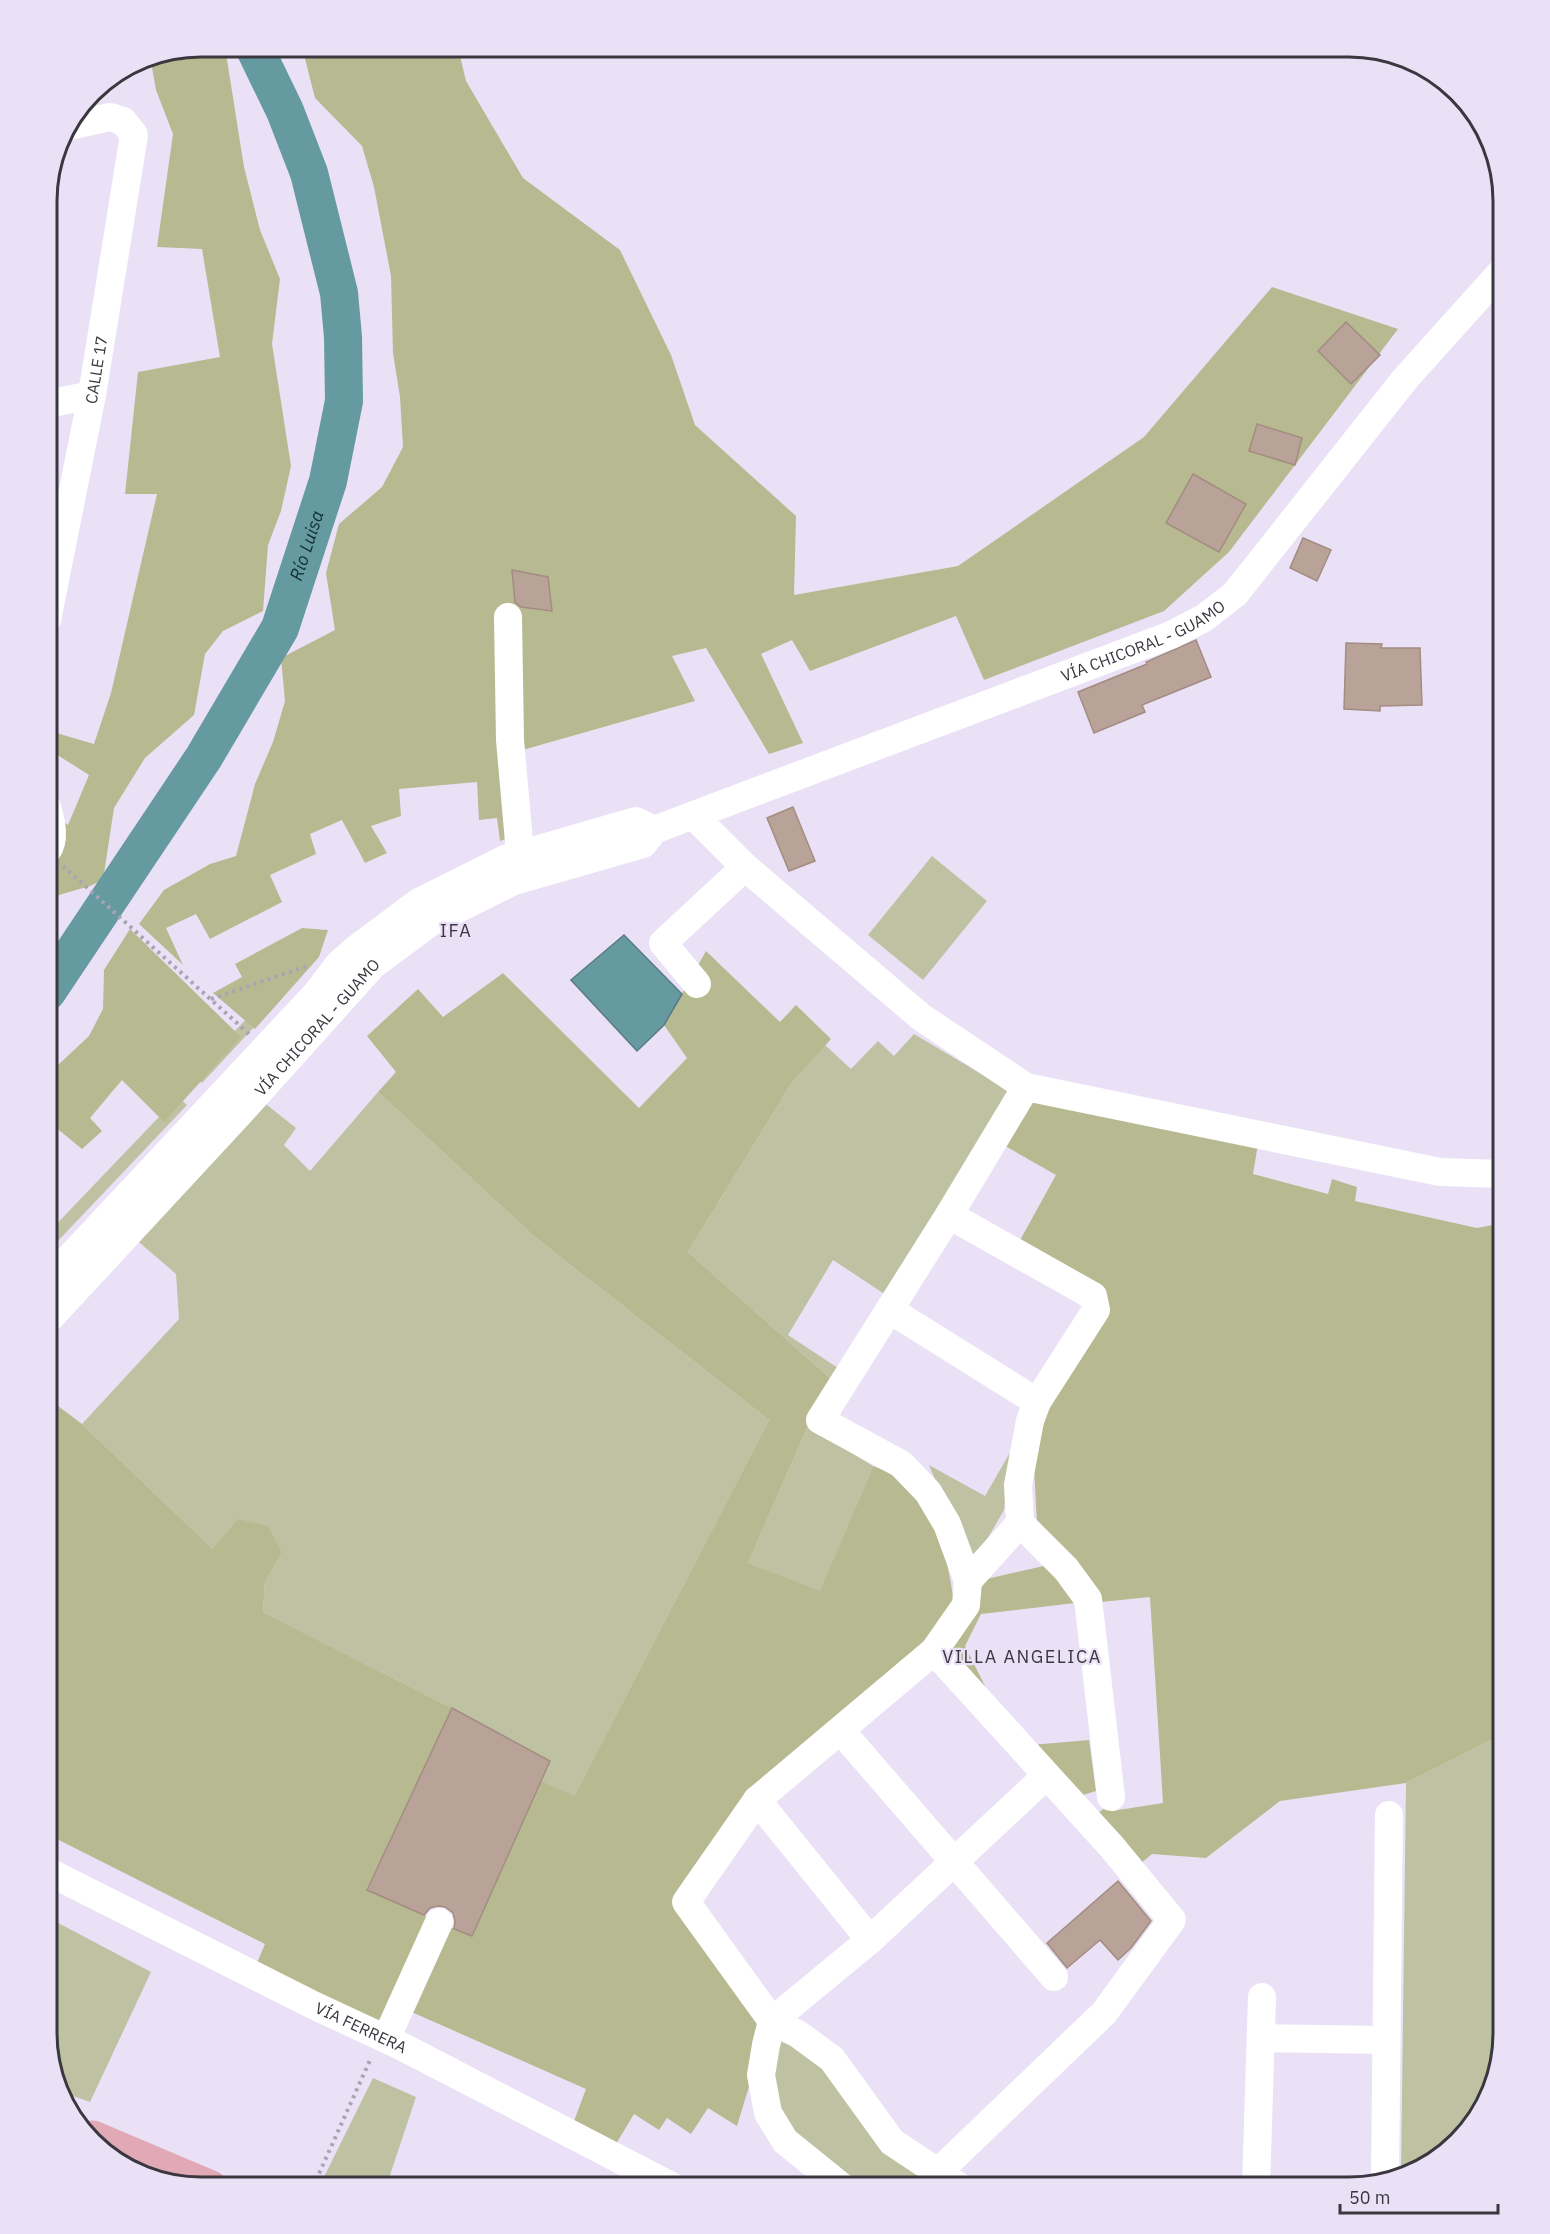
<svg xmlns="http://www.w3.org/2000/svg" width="1550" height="2234" font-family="'IBM Plex Sans',sans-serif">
	<rect width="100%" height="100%" fill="#eae1f7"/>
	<g fill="#bfc2a2">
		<polygon points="932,856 987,901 923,980 868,935"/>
		<polygon points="289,975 295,983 202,1083 192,1075"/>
		<polygon points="914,1034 1010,1091 886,1295 833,1260 788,1335 838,1368 831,1379 688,1252 791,1084 825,1045 851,1069 878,1041 894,1056"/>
		<polygon points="378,1092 536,1238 769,1420 574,1796 539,1786 550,1761 452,1708 263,1612 265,1582 282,1553 213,1549 82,1424 179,1319 176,1274 133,1237 257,1097 296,1128 284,1145 310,1171"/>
		<polygon points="178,1097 187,1105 56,1243 48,1233"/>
		<polygon points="808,1426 873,1466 820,1592 748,1563"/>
		<polygon points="1012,1449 1004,1510 971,1567 929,1465 985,1496"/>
		<polygon points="1503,1734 1503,2034 1483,2111 1427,2167 1401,2174 1406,1783"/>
		<polygon points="47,1917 151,1972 90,2102 62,2092 47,2033"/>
		<polygon points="779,2030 828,2067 949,2187 851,2187 798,2143 775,2104 773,2067"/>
		<polygon points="373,2078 416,2097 386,2187 319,2187"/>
	</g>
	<g fill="#b7ba90">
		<polygon points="201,47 225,47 244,167 260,230 280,279 272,344 291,466 281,511 268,545 263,611 223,631 205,654 194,715 145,758 114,808 103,880 90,886 59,895 47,928 47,809 68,825 89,775 48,749 53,732 94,744 111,693 157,494 125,494 138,372 220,357 202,249 157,247 173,134 156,90 150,56"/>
		<polygon points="302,47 458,47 466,81 523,178 620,250 671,355 695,425 796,516 794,595 958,566 1144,437 1272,287 1398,329 1229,552 1164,611 984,680 956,616 810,671 792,640 761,654 803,743 769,754 706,648 672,656 695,701 512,753 524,832 500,841 497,818 479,820 477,782 399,789 401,816 371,826 387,853 365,863 342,820 310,834 316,854 270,875 282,902 210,939 196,914 166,928 183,965 139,924 164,890 210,864 236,856 255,784 273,742 285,701 281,658 335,630 326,573 339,524 382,487 403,447 400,397 393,353 391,276 374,187 362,146 315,98"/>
		<polygon points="302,928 328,930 319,957 255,1029 213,993 242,977 235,964"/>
		<polygon points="130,929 241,1037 164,1122 122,1080 90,1118 102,1131 82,1149 54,1126 47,1133 47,1103 57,1066 89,1036 103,1009 104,970"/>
		<path d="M706,951L780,1022L796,1005L831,1039L791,1084L688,1252L831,1379L808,1426L748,1563L820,1591L873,1466C881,1469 891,1473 899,1477C941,1503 947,1563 955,1607L927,1651L749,1797L679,1901L766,2020L751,2080L737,2126L708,2108L691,2134L667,2118L659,2130L634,2114L616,2144L574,2121L586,2089L407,2010L446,1925L472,1936L541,1781L574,1796L769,1420L536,1238L378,1092L396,1072L367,1036L418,989L443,1017L503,973L639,1108L687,1058L664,1025Z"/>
		<polygon points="1029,1095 1258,1144 1253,1174 1328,1194 1332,1179 1357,1187 1355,1201 1477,1228 1503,1223 1503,1734 1406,1783 1280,1801 1206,1858 1152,1854 1134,1869 1091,1819 1108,1805 1112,1811 1163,1803 1150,1597 1091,1603 1037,1524 1032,1430 1102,1311 1019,1242 1056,1175 1000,1143"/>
		<polygon points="58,1406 82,1424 213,1549 238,1519 268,1526 282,1553 265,1582 263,1612 452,1708 367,1889 433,1919 383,2031 253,1972 265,1944 47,1834 47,1418"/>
		<polygon points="1048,1565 1075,1603 981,1614 965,1646 988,1692 945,1649 978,1581"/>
		<polygon points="1089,1740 1096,1791 1076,1797 1031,1745"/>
	</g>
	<polygon fill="#659aa1" stroke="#587c84" stroke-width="1.5" points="624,935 682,994 664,1025 637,1051 571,980"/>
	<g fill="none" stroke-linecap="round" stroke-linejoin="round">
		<path stroke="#659aa1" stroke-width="38" id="s1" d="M47,992L204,757L280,628L328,481L344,401L343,337L339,293L309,173L285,111L254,47"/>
	</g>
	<g fill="#b9a297" stroke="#a38c82" stroke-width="1.5">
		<polygon points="1346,322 1380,355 1351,384 1318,351"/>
		<polygon points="1257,424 1302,438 1295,465 1249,451"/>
		<polygon points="1193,474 1246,504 1219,552 1166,523"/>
		<polygon points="1303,538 1331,550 1317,581 1290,568"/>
		<polygon points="512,570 548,577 552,611 521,607 515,602"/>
		<polygon points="1196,640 1211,677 1142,705 1145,712 1094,733 1078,692 1147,664 1146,662"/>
		<polygon points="1346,643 1382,644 1381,648 1420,648 1422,705 1380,706 1380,711 1344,709"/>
		<polygon points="793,807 815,861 789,871 767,818"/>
		<polygon points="452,1708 550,1761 472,1936 454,1929 455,1921 453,1913 445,1907 438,1906 430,1908 424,1915 367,1890"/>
		<polygon points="1118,1881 1151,1921 1131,1948 1118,1960 1100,1940 1067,1968 1047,1943"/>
	</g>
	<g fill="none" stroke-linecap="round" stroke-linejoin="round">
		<g stroke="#aaa3b4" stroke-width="4" stroke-dasharray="3 4.5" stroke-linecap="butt">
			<polyline points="63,866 249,1034"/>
			<polyline points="211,999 307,966"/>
			<polyline points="313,2187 371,2058"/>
		</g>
		<g stroke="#fff" stroke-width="28">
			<polyline points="47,404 92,395"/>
			<polyline points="508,617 510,740 520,853"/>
			<path id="s2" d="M47,620L92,395L134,135L123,121L110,117L69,126"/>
			<polyline points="694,816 745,867 921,1017 1026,1087 1440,1172 1503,1174"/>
			<path d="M47,851C56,840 51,820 47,807"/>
			<polyline points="697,984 663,943 745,867"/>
			<polyline points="949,1215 1093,1296 1096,1310 1037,1402 1030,1421 1018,1485 1020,1523 968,1581"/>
			<polyline points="47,1282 316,994 339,964 356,949 419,902 505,859 636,821 654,830"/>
			<polyline points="890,1310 1037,1402"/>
			<path id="s3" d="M47,1321L238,1115L373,965L431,922L514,881L643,844L654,830L1171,635L1204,618L1235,594L1405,379L1503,270"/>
			<polyline points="1020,1523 1066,1569 1088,1599 1111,1797"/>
			<polyline points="934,1651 1112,1847 1172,1920 1104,2013 937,2173"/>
			<polyline points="841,1731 1054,1977"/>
			<polyline points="757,1800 870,1940"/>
			<path id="s4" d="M47,1871L313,2005L401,2046L673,2187"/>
			<polyline points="1261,2038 1386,2040"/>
			<polyline points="386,2039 439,1922"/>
			<polyline points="1385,2178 1389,1815"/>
			<polyline points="842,2187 785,2141 768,2113 761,2075 766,2045 772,2021 870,1940 1046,1776"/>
			<polyline points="960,2187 892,2142 832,2059 798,2034 772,2021 686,1902 757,1800 934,1651 966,1605 968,1581 947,1524 928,1492 901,1464 820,1420 949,1215 1026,1087"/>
			<polyline points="1256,2187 1262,1997"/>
		</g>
		<polyline stroke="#e1a9b6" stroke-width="33" points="93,2137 211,2187"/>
	</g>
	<g text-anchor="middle" stroke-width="4.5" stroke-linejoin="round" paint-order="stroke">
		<g font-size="16" fill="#3a373f" stroke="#eae1f7">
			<text dy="6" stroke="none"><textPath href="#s2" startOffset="255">CALLE 17</textPath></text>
			<text dy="6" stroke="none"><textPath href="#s3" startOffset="1324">VÍA CHICORAL - GUAMO</textPath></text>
			<text dy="6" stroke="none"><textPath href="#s3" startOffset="399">VÍA CHICORAL - GUAMO</textPath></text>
			<text dy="6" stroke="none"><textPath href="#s4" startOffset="351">VÍA FERRERA</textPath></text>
		</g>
		<g font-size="18" font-style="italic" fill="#122e32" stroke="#eae1f7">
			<text dy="6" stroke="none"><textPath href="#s1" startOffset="519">Río Luisa</textPath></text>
		</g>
		<g font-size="18" letter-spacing="1.5" fill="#3a373f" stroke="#eae1f7">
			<text x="456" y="937">IFA</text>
			<text x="1022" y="1663">VILLA ANGELICA</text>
		</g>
	</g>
	<path d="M0 0H1550V2234H0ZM201 57H1349A144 144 0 0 1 1493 201V2033A144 144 0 0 1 1349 2177H201A144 144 0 0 1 57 2033V201A144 144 0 0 1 201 57Z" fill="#eae1f7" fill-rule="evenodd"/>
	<path fill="none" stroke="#3a373f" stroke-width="3" d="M201 57H1349A144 144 0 0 1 1493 201V2033A144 144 0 0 1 1349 2177H201A144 144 0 0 1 57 2033V201A144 144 0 0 1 201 57Z"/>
	<path d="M1340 2204v9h158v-9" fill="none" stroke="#3a373f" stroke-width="3"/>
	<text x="1349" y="2204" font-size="18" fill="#3a373f" stroke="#eae1f7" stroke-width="4.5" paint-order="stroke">50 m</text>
</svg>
